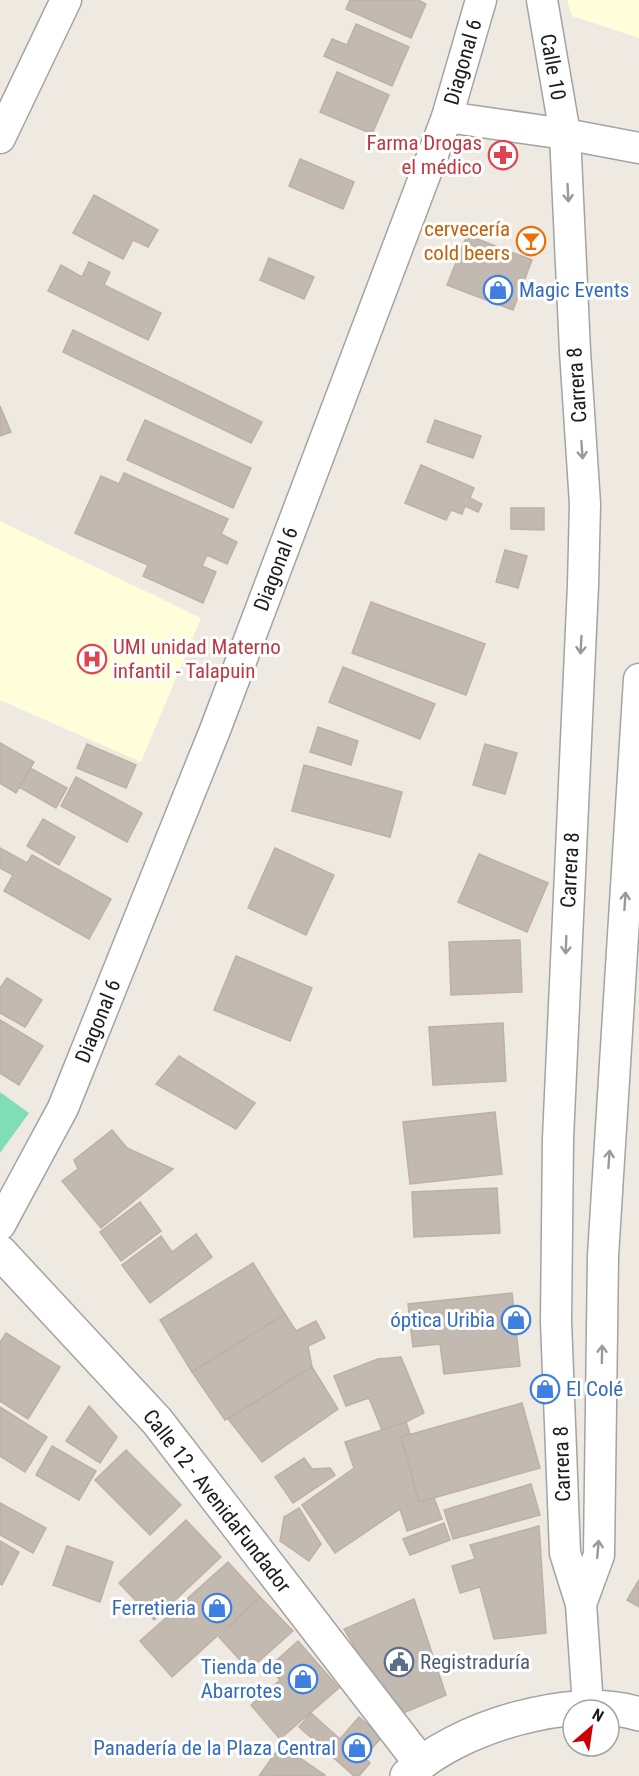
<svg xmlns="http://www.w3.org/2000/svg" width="639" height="1776" font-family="'Roboto Condensed',sans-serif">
	<rect width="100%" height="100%" fill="#eeeae2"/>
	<g fill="#fffeda">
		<polygon points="567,0 639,0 639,38 572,16"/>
		<polygon points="0,521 201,618 141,762 0,700"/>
	</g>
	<polygon fill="#7fdeb8" points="0,1092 29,1113 0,1153"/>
	<g fill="#c2b9b1" stroke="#bfb0a4" stroke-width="1.5">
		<polygon points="350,0 418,0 426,4 411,38 346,9"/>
		<polygon points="356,24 409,47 392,86 324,56 332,39 347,45"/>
		<polygon points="337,72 389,95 372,134 320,112"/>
		<polygon points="300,159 354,182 343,209 289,186"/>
		<polygon points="94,195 158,230 148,247 133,240 123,259 73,233"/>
		<polygon points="467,235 532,260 513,310 447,285"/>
		<polygon points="269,258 314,277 304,299 260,280"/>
		<polygon points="89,262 110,272 104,285 161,313 148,340 48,291 61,265 82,277"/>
		<polygon points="73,330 262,422 251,443 63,352"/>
		<polygon points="0,406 11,432 0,436"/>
		<polygon points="145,420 251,468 233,508 127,460"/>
		<polygon points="435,420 481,436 473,458 427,442"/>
		<polygon points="421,465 474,488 470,498 482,504 478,512 465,506 462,514 451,510 446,520 405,503"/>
		<polygon points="124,473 228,519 221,534 237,542 227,564 207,555 202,566 216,572 203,603 143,576 148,565 75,533 101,476 119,484"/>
		<polygon points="511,508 544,508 544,530 511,529"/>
		<polygon points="505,550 527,556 518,588 496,582"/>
		<polygon points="371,602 485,644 466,695 352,653"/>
		<polygon points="343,667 435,704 420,739 329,702"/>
		<polygon points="318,727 358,741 351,765 310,752"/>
		<polygon points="0,743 34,762 16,793 0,783"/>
		<polygon points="87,744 136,765 126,788 77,768"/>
		<polygon points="485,744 517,753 505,794 473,785"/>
		<polygon points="304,765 402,792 390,837 292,811"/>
		<polygon points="30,768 67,788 56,808 19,787"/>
		<polygon points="76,777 142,813 127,842 61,806"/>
		<polygon points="43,819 75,837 59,865 27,846"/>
		<polygon points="0,848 27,863 32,855 111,899 89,939 4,891 13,875 0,868"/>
		<polygon points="275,848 334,875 306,935 248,908"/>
		<polygon points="479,854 548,883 527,932 458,902"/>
		<polygon points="520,940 522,992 451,995 449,942"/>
		<polygon points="236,956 312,988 290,1041 214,1010"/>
		<polygon points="7,978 42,1000 25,1027 0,1013 0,988"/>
		<polygon points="0,1020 43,1046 19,1085 0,1073"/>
		<polygon points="503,1023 506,1081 433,1085 429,1027"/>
		<polygon points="179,1056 255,1103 236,1129 156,1084"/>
		<polygon points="495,1112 502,1174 410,1184 403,1122"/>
		<polygon points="112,1130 127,1148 173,1169 101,1228 62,1181 78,1169 74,1160"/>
		<polygon points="497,1188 500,1233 414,1237 412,1192"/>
		<polygon points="140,1202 161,1231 121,1261 100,1232"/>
		<polygon points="196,1234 212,1257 150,1303 122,1265 161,1236 172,1252"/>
		<polygon points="253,1263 285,1314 192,1372 160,1320"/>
		<polygon points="512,1293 520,1366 444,1374 440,1344 413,1347 408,1304"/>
		<polygon points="285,1314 296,1331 316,1321 325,1338 308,1346 312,1367 225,1420 192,1372"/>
		<polygon points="6,1333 60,1367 28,1419 0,1401 0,1342"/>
		<polygon points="401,1357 424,1413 406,1422 382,1430 369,1398 346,1406 334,1376 378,1359"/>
		<polygon points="312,1367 338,1409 262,1462 228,1419"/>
		<polygon points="522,1403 540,1468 419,1502 401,1437"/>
		<polygon points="89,1406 117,1437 100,1463 66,1441"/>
		<polygon points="0,1407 47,1437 25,1472 0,1456"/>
		<polygon points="406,1422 410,1434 401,1437 419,1502 434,1498 442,1519 407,1531 400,1509 335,1553 302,1505 354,1468 345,1442"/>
		<polygon points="52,1446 96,1471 79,1500 36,1475"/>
		<polygon points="126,1450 181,1505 150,1535 95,1480"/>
		<polygon points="304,1458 312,1469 330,1468 335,1475 293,1503 275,1477"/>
		<polygon points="531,1484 540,1515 453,1539 444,1510"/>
		<polygon points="0,1503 46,1528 33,1553 0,1535"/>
		<polygon points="299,1508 321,1544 309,1561 280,1541 284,1517"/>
		<polygon points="186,1520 221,1557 154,1620 119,1583"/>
		<polygon points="444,1523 450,1540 410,1555 403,1539"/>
		<polygon points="539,1526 546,1633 494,1639 480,1587 460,1593 452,1566 475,1559 470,1545"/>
		<polygon points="0,1541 19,1552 2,1585 0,1584"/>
		<polygon points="67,1546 113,1562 100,1602 53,1585"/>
		<polygon points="228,1562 260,1597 172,1677 140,1641"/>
		<polygon points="639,1580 639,1607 627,1600"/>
		<polygon points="260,1597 293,1631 249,1670 219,1637"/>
		<polygon points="414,1599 446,1695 396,1716 344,1629"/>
		<polygon points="298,1641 339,1688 280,1739 251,1705 280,1680 269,1667"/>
		<polygon points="311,1713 340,1739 359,1717 382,1737 364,1757 370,1763 359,1776 354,1776 299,1727"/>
		<polygon points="281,1745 325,1775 324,1776 259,1776"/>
	</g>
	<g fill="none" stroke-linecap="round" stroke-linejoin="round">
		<g stroke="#a3a3a3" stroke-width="33">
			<g id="minor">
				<polyline points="542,0 565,134 575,351 585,504 583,585 558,1139 556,1321 565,1553 581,1604 588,1706"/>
				<polyline points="447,117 565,134 639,148"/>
				<polyline points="0,138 66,0"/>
				<polyline points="0,1225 63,1108 215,730 447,117 481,0"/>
				<polyline points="581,1604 599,1555 603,1256 639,679"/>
			</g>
		</g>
		<g stroke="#a3a3a3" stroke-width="36">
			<g id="tertiary">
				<polyline points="0,1252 157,1421 420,1762"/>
				<path d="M407,1776C453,1728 575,1692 639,1714"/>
			</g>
		</g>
		<use href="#minor" stroke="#fff" stroke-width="30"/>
		<use href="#tertiary" stroke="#fff" stroke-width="33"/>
	</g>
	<defs><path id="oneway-shaft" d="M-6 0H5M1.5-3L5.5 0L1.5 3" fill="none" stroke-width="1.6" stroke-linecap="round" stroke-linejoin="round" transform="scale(1.5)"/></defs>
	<g stroke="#999">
		<use href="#oneway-shaft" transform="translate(568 193) rotate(87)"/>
		<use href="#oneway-shaft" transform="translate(582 450) rotate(86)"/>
		<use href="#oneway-shaft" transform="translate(581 645) rotate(93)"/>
		<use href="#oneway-shaft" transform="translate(625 901) rotate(-86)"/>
		<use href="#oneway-shaft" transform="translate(566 945) rotate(92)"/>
		<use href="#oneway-shaft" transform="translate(609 1159) rotate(-86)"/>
		<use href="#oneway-shaft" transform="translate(602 1354) rotate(-89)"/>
		<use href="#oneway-shaft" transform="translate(598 1549) rotate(-85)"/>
	</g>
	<defs>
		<g id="pharmacy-ring" transform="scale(1.5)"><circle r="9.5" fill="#fff" stroke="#e0444e" stroke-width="1.5"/><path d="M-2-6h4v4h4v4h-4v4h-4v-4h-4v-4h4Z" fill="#e0444e"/></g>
		<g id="bar-ring" transform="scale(1.5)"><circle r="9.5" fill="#fff" stroke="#e8710a" stroke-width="1.5"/><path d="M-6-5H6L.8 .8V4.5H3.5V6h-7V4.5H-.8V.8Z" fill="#e8710a"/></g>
		<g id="shop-ring" transform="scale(1.5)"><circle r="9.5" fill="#fff" stroke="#3f7fe0" stroke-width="1.5"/><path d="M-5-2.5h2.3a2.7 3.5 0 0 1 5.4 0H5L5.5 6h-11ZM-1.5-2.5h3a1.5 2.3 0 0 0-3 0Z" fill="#3f7fe0"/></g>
		<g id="hospital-ring" transform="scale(1.5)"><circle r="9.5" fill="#fff" stroke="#e0444e" stroke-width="1.5"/><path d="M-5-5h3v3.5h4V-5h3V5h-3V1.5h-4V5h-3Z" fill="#e0444e"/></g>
		<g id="civic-ring" transform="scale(1.5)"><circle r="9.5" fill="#fff" stroke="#5c6f8a" stroke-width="1.5"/><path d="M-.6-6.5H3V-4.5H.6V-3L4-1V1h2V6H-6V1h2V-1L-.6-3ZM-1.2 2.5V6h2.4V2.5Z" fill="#5c6f8a"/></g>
	</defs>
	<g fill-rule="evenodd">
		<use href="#pharmacy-ring" x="503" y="155"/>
		<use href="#bar-ring" x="531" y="241"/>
		<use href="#shop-ring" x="498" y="290"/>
		<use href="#hospital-ring" x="92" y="659"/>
		<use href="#shop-ring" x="516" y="1320"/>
		<use href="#shop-ring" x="545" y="1389"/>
		<use href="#shop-ring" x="217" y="1608"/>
		<use href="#civic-ring" x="399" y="1662"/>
		<use href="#shop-ring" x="303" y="1679"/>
		<use href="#shop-ring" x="357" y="1748"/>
	</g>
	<g text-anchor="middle" stroke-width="6" stroke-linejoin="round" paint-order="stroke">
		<g font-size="21" fill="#1c1c1c" stroke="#fff">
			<text transform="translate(463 62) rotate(-74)" y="7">Diagonal 6</text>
			<text transform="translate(553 67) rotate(80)" y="7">Calle 10</text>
			<text transform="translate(577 385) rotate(-94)" y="7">Carrera 8</text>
			<text transform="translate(276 569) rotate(-69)" y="7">Diagonal 6</text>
			<text transform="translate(570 870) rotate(-87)" y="7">Carrera 8</text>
			<text transform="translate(98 1021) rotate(-68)" y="7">Diagonal 6</text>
			<text transform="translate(562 1464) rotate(-92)" y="7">Carrera 8</text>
			<text transform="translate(217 1501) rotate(52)" y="7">Calle 12 - AvenidaFundador</text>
		</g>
		<g font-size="21" fill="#be3a42" stroke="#fff" text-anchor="end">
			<text x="482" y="150">Farma Drogas<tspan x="482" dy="24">el médico</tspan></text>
			<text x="113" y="654" text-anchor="start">UMI unidad Materno<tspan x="113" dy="24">infantil - Talapuin</tspan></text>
		</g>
		<g font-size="21" fill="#c56008" stroke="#fff" text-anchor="end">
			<text x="510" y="236">cervecería<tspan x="510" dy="24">cold beers</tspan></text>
		</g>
		<g font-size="21" fill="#366cbe" stroke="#fff" text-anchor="end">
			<text x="519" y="297" text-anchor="start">Magic Events</text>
			<text x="495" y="1327">óptica Uribia</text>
			<text x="566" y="1396" text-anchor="start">El Colé</text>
			<text x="196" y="1615">Ferretieria</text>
			<text x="282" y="1674">Tienda de<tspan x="282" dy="24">Abarrotes</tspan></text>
			<text x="336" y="1755">Panadería de la Plaza Central</text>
		</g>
		<g font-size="21" fill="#4e5e75" stroke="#fff" text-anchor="start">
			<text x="420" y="1669">Registraduría</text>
		</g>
	</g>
	<g transform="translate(591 1728) rotate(29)"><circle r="28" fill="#ffffff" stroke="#a4a4a4" stroke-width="1.5"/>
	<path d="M0-4.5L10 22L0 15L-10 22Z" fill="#c90003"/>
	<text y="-9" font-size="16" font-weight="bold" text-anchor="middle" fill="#1c1c1c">N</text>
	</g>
</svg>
